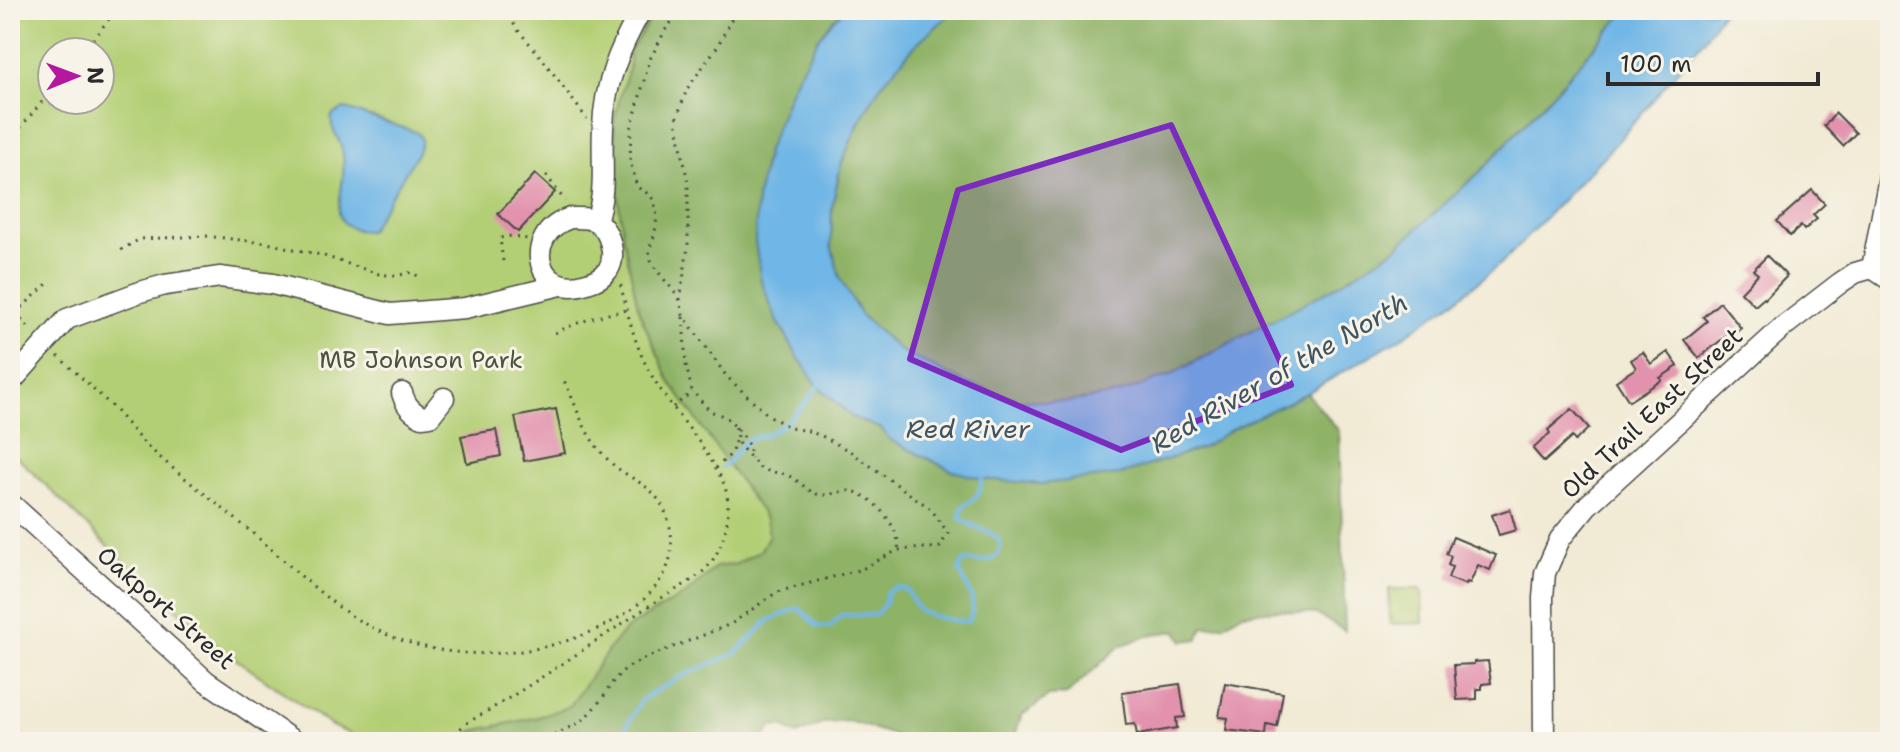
<svg xmlns="http://www.w3.org/2000/svg" width="1900" height="752" font-family="'Shantell Sans',sans-serif">
	<rect width="100%" height="100%" fill="#f7f3e8"/>
	<filter id="ink" filterUnits="userSpaceOnUse"><feTurbulence type="fractalNoise" baseFrequency=".0125" numOctaves="2"/><feDisplacementMap in="SourceGraphic" scale="16" xChannelSelector="R" yChannelSelector="G"/><feConvolveMatrix kernelMatrix="1 2 1 2 8 2 1 2 1" color-interpolation-filters="sRGB"/></filter>
	<filter id="wash" filterUnits="userSpaceOnUse"><feTurbulence type="fractalNoise" baseFrequency=".006" numOctaves="4" result="noise"/><feDisplacementMap in="SourceGraphic" scale="32" xChannelSelector="R" yChannelSelector="G"/><feGaussianBlur stdDeviation="1.8" result="paint"/><feColorMatrix in="noise" values="0 0 0 0 0 0 0 0 0 0 0 0 0 0 0 0 0 1.4 0 .05"/><feComposite in="paint" operator="in"/></filter>
	<g filter="url(#wash)">
		<rect width="100%" height="100%" fill="#f1ead4"/>
		<g fill="#b3cf75" stroke="#6f7d50" stroke-width="2" fill-rule="evenodd">
			<path d="M10,10H845L834,19L882,429L608,742H368L332,726L221,649L120,558L10,450ZM52,52H100V100H52Z"/>
			<polygon points="1389,589 1422,589 1423,623 1390,624"/>
		</g>
		<g fill="#8eb266" stroke="#5c6e48" stroke-width="2">
			<polygon points="656,10 845,10 834,19 818,39 793,84 767,151 757,198 776,318 798,357 818,386 852,417 882,429 890,440 953,471 1095,477 1120,475 1204,447 1232,429 1307,393 1339,431 1345,631 1316,614 1277,610 1243,613 1224,625 1203,627 1198,639 1183,641 1177,631 1153,634 1120,646 1067,694 1049,696 1021,716 1013,742 916,742 849,721 824,723 797,735 782,726 771,727 762,742 460,742 473,731 538,717 570,706 611,646 627,628 687,593 716,567 736,564 760,551 769,535 766,519 670,382 639,312 623,237 616,181 614,123 620,96 629,68 629,52"/>
			<polygon points="955,10 1627,10 1555,91 1482,170 1396,248 1333,288 1170,375 1119,394 1067,402 1018,400 961,381 899,350 860,314 840,279 831,245 832,207 841,164 860,120 881,85 917,43"/>
		</g>
		<g fill="#6fb6e6" stroke="#4d7088" stroke-width="2">
			<polygon points="845,10 955,10 917,43 881,85 860,120 841,164 832,207 831,245 840,278 860,314 899,350 961,381 1018,400 1067,402 1119,394 1170,375 1333,288 1396,248 1482,170 1555,91 1627,10 1724,10 1703,41 1619,140 1505,260 1457,299 1407,334 1307,393 1232,429 1204,447 1120,475 1041,484 982,479 953,471 890,440 882,429 852,417 818,386 798,357 776,318 761,280 755,242 757,198 767,151 793,84 818,39 834,19"/>
			<path d="M343,109L349,110L416,132C425,138 421,146 417,154L369,231C356,231 342,227 339,213C339,191 348,167 341,146C337,135 329,127 332,115Z"/>
		</g>
		<g fill="none" stroke-linecap="round" stroke-linejoin="round">
			<g stroke="#6fb6e6" stroke-width="4">
				<path d="M722,467C735,459 735,449 747,441C753,437 759,437 765,435C790,424 804,404 820,384"/>
				<path d="M608,742L624,730L641,700L680,677L736,653L769,620L799,608L817,626L830,627L842,615H875L885,604L886,593L897,587L907,590C918,611 918,613 941,618C950,620 958,622 968,621C979,604 968,587 959,571L963,562C971,560 981,562 989,560C993,559 998,556 999,552C1009,530 969,530 960,517L963,506C977,497 980,495 982,478"/>
			</g>
		</g>
		<g id="blocks">
			<g fill="#e292ad">
				<polygon points="1836,113 1856,133 1843,146 1824,126"/>
				<polygon points="535,174 555,192 518,232 498,214"/>
				<polygon points="1812,190 1825,204 1813,215 1817,219 1804,230 1801,226 1790,236 1777,221"/>
				<polygon points="1767,256 1787,276 1765,299 1764,298 1755,306 1741,292 1758,274 1753,270"/>
				<polygon points="1720,302 1741,328 1728,339 1726,336 1699,358 1684,340 1707,321 1703,317"/>
				<polygon points="1643,352 1651,364 1668,352 1678,366 1660,378 1662,380 1629,401 1616,381 1636,368 1631,360"/>
				<polygon points="556,409 565,453 524,461 515,417"/>
				<polygon points="1572,409 1589,428 1575,441 1572,437 1544,462 1533,449 1550,433 1548,430"/>
				<polygon points="496,430 501,456 467,463 461,436"/>
				<polygon points="1510,509 1516,530 1499,535 1492,515"/>
				<polygon points="1453,537 1496,555 1490,570 1478,565 1470,583 1467,582 1466,585 1448,578 1452,567 1448,565 1451,556 1446,554"/>
				<polygon points="1488,661 1491,683 1482,684 1482,689 1477,689 1477,699 1457,700 1454,665 1474,664 1474,662"/>
				<polygon points="1225,683 1283,693 1277,727 1267,725 1266,735 1226,730 1228,718 1219,717"/>
				<polygon points="1180,684 1185,717 1176,718 1177,728 1137,735 1135,724 1126,725 1122,692"/>
			</g>
		</g>
	</g>
	<g filter="url(#ink)">
		<use href="#blocks" fill-opacity="0" stroke="#494844" stroke-width="2"/>
		<g fill="none" stroke-linecap="round" stroke-linejoin="round">
			<g stroke="#494844" stroke-width="23">
				<g id="minor">
					<path d="M570,218C578,218 588,217 595,221C610,229 617,256 608,270C603,277 595,281 587,283C537,300 520,235 570,218Z"/>
					<path d="M596,221C607,189 601,162 603,128C604,84 620,48 641,10"/>
					<polyline points="1872,268 1890,172"/>
					<polyline points="1872,268 1890,280"/>
					<polyline points="10,383 67,319 140,292 165,285 220,277 273,284 390,314 465,308 561,285"/>
					<path d="M402,393C406,406 411,411 422,417L430,416L444,398"/>
					<polyline points="10,503 206,681 295,742"/>
					<polyline points="1544,742 1543,598 1545,573 1560,539 1588,505 1783,327 1840,283 1855,273 1872,268"/>
				</g>
			</g>
			<g stroke="#494844" stroke-width="3" stroke-dasharray="2 6" stroke-linecap="butt">
				<polyline points="505,10 517,29 541,57 587,119"/>
				<polyline points="83,52 116,10"/>
				<polyline points="10,140 52,90"/>
				<polyline points="546,175 565,201"/>
				<polyline points="121,250 140,239 206,236 267,243 321,255 379,274 396,276 412,272 419,277"/>
				<polyline points="503,261 500,238 511,236 527,239"/>
				<path d="M680,300C673,288 655,271 651,260C648,253 650,248 652,241C657,229 659,210 652,198C648,193 642,190 637,187L630,161L631,129L650,59L666,29L681,10"/>
				<polyline points="10,308 32,331"/>
				<polyline points="16,313 47,284"/>
				<polyline points="683,317 686,365 692,391 710,411 726,417 742,434 749,447 752,458"/>
				<path d="M555,333C579,321 601,315 627,310"/>
				<path d="M58,356C77,374 97,391 115,410C125,420 133,432 143,442C177,474 215,501 250,531C281,557 310,586 343,610C419,665 525,666 608,624C626,614 647,600 659,582C679,556 674,516 653,493C644,484 633,479 623,472C613,466 604,456 597,447C580,425 575,400 562,377"/>
				<polyline points="673,407 692,392"/>
				<path d="M736,427C737,448 740,445 752,459C757,464 757,468 765,470C777,474 783,471 794,479C803,484 810,494 821,495C829,496 841,490 851,491C872,494 902,529 898,550"/>
				<polyline points="716,468 731,454 736,439"/>
				<path d="M453,742L455,734L465,724C531,687 592,643 655,602C672,591 699,579 710,564C726,542 734,507 723,482C705,443 673,412 652,376C635,348 628,314 620,283"/>
				<polyline points="531,742 555,735 582,721 602,699 614,680 625,669 641,660 731,624 777,592 862,569 898,550 940,547 948,533 931,509 851,452 824,437 808,431 790,428 767,414 727,377 683,315 680,300 688,247 688,183 676,120 687,89 717,47 736,10"/>
			</g>
			<use href="#minor" stroke="#fff" stroke-width="20"/>
		</g>
	</g>
	<path fill="#7b2cbf" fill-opacity="0.2" stroke="#7b2cbf" stroke-width="6" stroke-linejoin="round" d="M1171,125L1291,385L1121,450L910,359L958,190Z"/>
	<g text-anchor="middle" stroke-width="6" stroke-linejoin="round" paint-order="stroke">
		<g font-size="24" fill="#4d543e" stroke="#f7f3e8">
			<text x="421" y="368">MB Johnson Park</text>
		</g>
		<g font-size="24" fill="#2b2b2b" stroke="#f7f3e8">
			<text transform="translate(1652 413) rotate(-43)" y="8">Old Trail East Street</text>
			<text transform="translate(166 608) rotate(41)" y="8">Oakport Street</text>
		</g>
		<g font-size="26" font-style="italic" fill="#3f5563" stroke="#f7f3e8">
			<text transform="translate(1279 373) rotate(-30)" y="9">Red River of the North</text>
			<text x="968" y="438">Red River</text>
		</g>
	</g>
	<rect width="1900" height="752" fill="none" stroke="#f7f3e8" stroke-width="40"/>
	<g transform="translate(76 76) rotate(89)"><circle r="38" fill="#f7f3e8" stroke="#a5a39c" stroke-width="2"/>
	<path d="M0-6L14 30L0 20L-14 30Z" fill="#b5179e"/>
	<text y="-12" font-size="22" font-weight="bold" text-anchor="middle" fill="#2b2b2b">N</text>
	</g>
	<path d="M1608 72v12h210v-12" fill="none" stroke="#2b2b2b" stroke-width="4"/>
	<text x="1620" y="72" font-size="24" fill="#2b2b2b" stroke="#f7f3e8" stroke-width="6" paint-order="stroke">100 m</text>
</svg>
